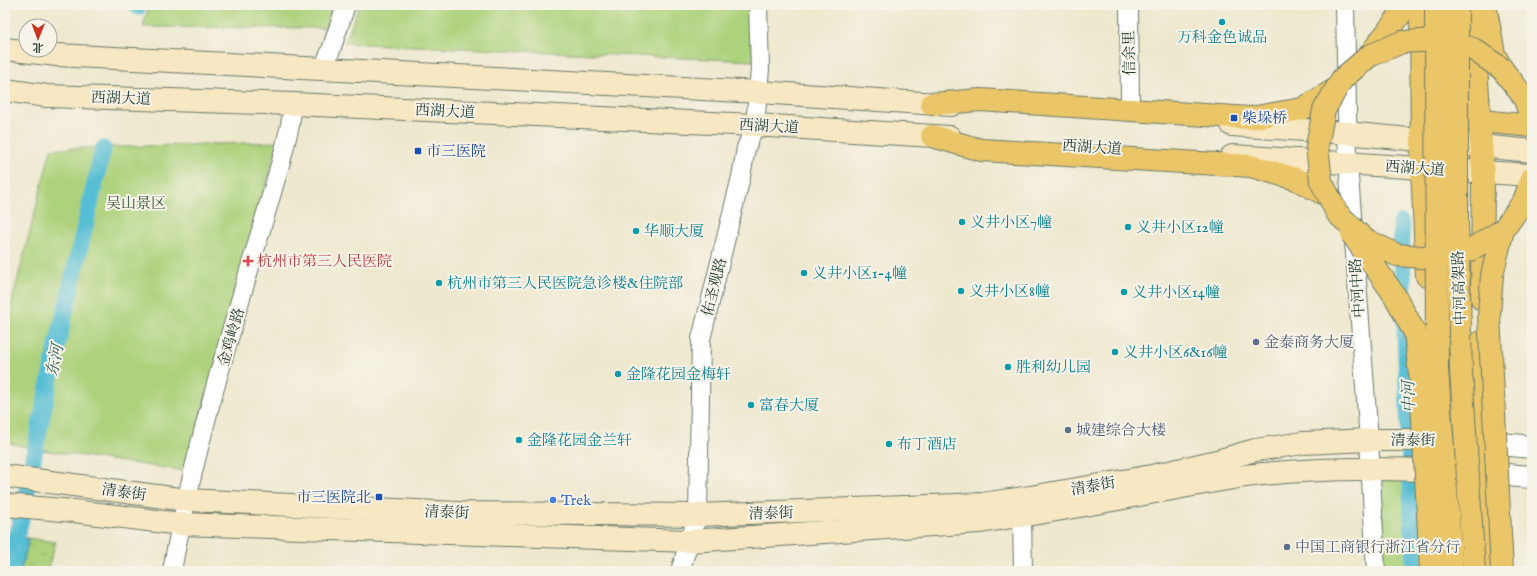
<svg xmlns="http://www.w3.org/2000/svg" width="1537" height="576" font-family="'IM FELL English','Noto Serif SC',serif">
	<defs>
		<pattern id="grass-tufts" width="24" height="20" patternUnits="userSpaceOnUse"><rect width="24" height="20" fill="#add27c"/><path d="M3 7l-1-3M5 7V3M7 7l1-3M15 17l-1-3M17 17v-4M19 17l1-3" fill="none" stroke="#94b56c"/></pattern>
		<pattern id="water-waves" width="16" height="10" patternUnits="userSpaceOnUse"><rect width="16" height="10" fill="#57bed4"/><path d="M0 5q4-4 8 0t8 0" fill="none" stroke="#479cad"/></pattern>
	</defs>
	<rect width="100%" height="100%" fill="#f7f3e8"/>
	<filter id="ink" filterUnits="userSpaceOnUse"><feTurbulence type="fractalNoise" baseFrequency=".025" numOctaves="2"/><feDisplacementMap in="SourceGraphic" scale="8" xChannelSelector="R" yChannelSelector="G"/><feConvolveMatrix kernelMatrix="1 2 1 2 8 2 1 2 1" color-interpolation-filters="sRGB"/></filter>
	<filter id="wash" filterUnits="userSpaceOnUse"><feTurbulence type="fractalNoise" baseFrequency=".012" numOctaves="4" result="noise"/><feDisplacementMap in="SourceGraphic" scale="16" xChannelSelector="R" yChannelSelector="G"/><feGaussianBlur stdDeviation="0.9" result="paint"/><feColorMatrix in="noise" values="0 0 0 0 0 0 0 0 0 0 0 0 0 0 0 0 0 1.4 0 .05"/><feComposite in="paint" operator="in"/></filter>
	<g filter="url(#wash)">
		<rect width="100%" height="100%" fill="#eee8ce"/>
		<polygon fill="url(#grass-tufts)" stroke="#668858" points="5,535 56,542 47,571 5,571"/>
		<g fill="#add27c" stroke="#668858">
			<polygon points="149,5 333,5 325,28 143,27"/>
			<polygon points="359,5 751,5 753,61 345,43"/>
			<polygon points="278,142 186,471 35,449 5,442 5,328 51,149"/>
			<polygon points="1370,469 1426,473 1427,571 1375,571"/>
		</g>
		<polygon fill="url(#water-waves)" stroke="#3b7e84" points="5,535 29,539 21,571 5,571"/>
		<g fill="none" stroke-linecap="round" stroke-linejoin="round">
			<g stroke="#57bed4" stroke-width="17">
				<polyline points="138,7 138,5"/>
				<polyline points="1401,223 1414,571"/>
				<polyline points="7,571 21,519 35,449 55,354 103,149"/>
			</g>
		</g>
	</g>
	<g filter="url(#ink)">
		<g fill="none" stroke-linecap="round" stroke-linejoin="round">
			<g stroke="#67796a" stroke-width="20">
				<g id="minor">
					<polyline points="1129,5 1130,101"/>
					<polyline points="1345,5 1348,163 1369,440 1376,571"/>
					<polyline points="323,68 331,50 346,5"/>
					<polyline points="1022,517 1023,571"/>
					<path d="M172,571C197,431 243,295 282,158L290,125L293,104"/>
					<polyline points="680,571 698,515 701,339 741,177 746,148 755,125 760,69 758,5"/>
				</g>
			</g>
			<g stroke="#67796a" stroke-width="24">
				<g id="tertiary">
					<polyline points="1480,442 1532,447"/>
					<polyline points="1482,473 1532,477"/>
				</g>
			</g>
			<g stroke="#67796a" stroke-width="24">
				<g id="secondary">
					<polyline points="5,49 57,55 759,92 952,105"/>
					<polyline points="5,90 47,96 293,104 755,125 950,137"/>
					<polyline points="1232,125 1347,133 1532,151"/>
					<polyline points="1232,156 1532,175"/>
					<polyline points="5,476 187,500 459,513 698,515 982,504 1030,497 1152,476 1217,461 1255,450 1303,443 1369,440 1444,440"/>
					<path d="M5,505L74,511L181,524L690,541L979,522C1040,514 1100,502 1161,491C1195,485 1229,477 1263,474C1323,468 1384,468 1444,471"/>
				</g>
			</g>
			<g stroke="#67796a" stroke-width="24">
				<g id="primary">
					<polyline points="1421,5 1422,168 1427,276"/>
					<polyline points="1472,5 1483,172 1482,299"/>
					<polyline points="1481,121 1532,126"/>
					<polyline points="1481,342 1480,442 1486,571"/>
				</g>
			</g>
			<g stroke="#67796a" stroke-width="24">
				<g id="trunk">
					<polyline points="1485,5 1494,54 1502,69 1524,97 1532,120"/>
					<polyline points="1369,56 1400,15 1403,5"/>
					<polyline points="932,104 980,100 1250,118 1302,109 1336,89"/>
					<polyline points="932,136 981,150 1251,166 1296,179 1330,197"/>
					<polyline points="1503,230 1524,201 1532,178"/>
				</g>
			</g>
			<use href="#minor" stroke="#fff" stroke-width="18"/>
			<use href="#tertiary" stroke="#fff" stroke-width="22"/>
			<use href="#secondary" stroke="#f7e8c3" stroke-width="22"/>
			<use href="#primary" stroke="#ebc669" stroke-width="22"/>
			<use href="#trunk" stroke="#ebc669" stroke-width="22"/>
			<g stroke="#67796a" stroke-width="24" stroke-linecap="butt">
				<g id="trunk-bridge">
					<polyline points="1436,5 1437,369 1452,571"/>
					<polyline points="1457,5 1457,220 1461,371 1474,571"/>
					<polyline points="1502,69 1473,49 1438,40 1402,42 1369,56 1342,79 1324,110 1317,146 1321,181 1337,213 1364,239 1397,255 1434,258 1470,250 1503,230"/>
					<polyline points="1352,234 1395,296 1415,333 1421,382 1431,571"/>
					<polyline points="1502,571 1489,315 1492,275 1503,230"/>
				</g>
			</g>
			<use href="#trunk-bridge" stroke="#ebc669" stroke-width="22"/>
		</g>
	</g>
	<g fill="#0f9aa8" stroke="#f7f3e8" stroke-width="1.5">
		<circle cx="1222" cy="22" r="4"/>
		<circle cx="962" cy="222" r="4"/>
		<circle cx="1128" cy="227" r="4"/>
		<circle cx="636" cy="231" r="4"/>
		<circle cx="804" cy="273" r="4"/>
		<circle cx="439" cy="283" r="4"/>
		<circle cx="961" cy="291" r="4"/>
		<circle cx="1124" cy="292" r="4"/>
		<circle cx="1115" cy="352" r="4"/>
		<circle cx="1008" cy="367" r="4"/>
		<circle cx="618" cy="374" r="4"/>
		<circle cx="751" cy="405" r="4"/>
		<circle cx="519" cy="440" r="4"/>
		<circle cx="889" cy="444" r="4"/>
	</g>
	<g fill="#1a4fb4" stroke="#f7f3e8" stroke-width="1.5">
		<rect x="1230" y="114" width="8" height="8" rx="2"/>
		<rect x="414" y="147" width="8" height="8" rx="2"/>
		<rect x="375" y="493" width="8" height="8" rx="2"/>
	</g>
	<path fill="#e0444e" stroke="#f7f3e8" stroke-width="1.5" d="M246 255h4v4h4v4h-4v4h-4v-4h-4v-4h4z"/>
	<g fill="#5c6f8a" stroke="#f7f3e8" stroke-width="1.5">
		<circle cx="1256" cy="342" r="4"/>
		<circle cx="1068" cy="430" r="4"/>
		<circle cx="1287" cy="547" r="4"/>
	</g>
	<circle fill="#3f7fe0" stroke="#f7f3e8" stroke-width="1.5" cx="553" cy="500" r="4"/>
	<g text-anchor="middle" stroke-width="4" stroke-linejoin="round" paint-order="stroke">
		<g font-size="15" fill="#0d838f" stroke="#f7f3e8" text-anchor="start">
			<text x="1222" y="42" text-anchor="middle">万科金色诚品</text>
			<text x="970" y="227">义井小区7幢</text>
			<text x="1136" y="232">义井小区12幢</text>
			<text x="644" y="236">华顺大厦</text>
			<text x="812" y="278">义井小区1-4幢</text>
			<text x="447" y="288">杭州市第三人民医院急诊楼&amp;住院部</text>
			<text x="969" y="296">义井小区8幢</text>
			<text x="1132" y="297">义井小区14幢</text>
			<text x="1123" y="357">义井小区6&amp;16幢</text>
			<text x="1016" y="372">胜利幼儿园</text>
			<text x="626" y="379">金隆花园金梅轩</text>
			<text x="759" y="410">富春大厦</text>
			<text x="527" y="445">金隆花园金兰轩</text>
			<text x="897" y="449">布丁酒店</text>
		</g>
		<g font-size="15" fill="#1f3d34" stroke="#f7f3e8">
			<text transform="translate(1129 53) rotate(-91)" y="5">信余里</text>
			<text transform="translate(121 98) rotate(2)" y="5">西湖大道</text>
			<text transform="translate(445 111) rotate(3)" y="5">西湖大道</text>
			<text transform="translate(769 126) rotate(3)" y="5">西湖大道</text>
			<text transform="translate(1092 147) rotate(4)" y="5">西湖大道</text>
			<text transform="translate(1415 168) rotate(4)" y="5">西湖大道</text>
			<text transform="translate(714 287) rotate(-76)" y="5">佑圣观路</text>
			<text transform="translate(1357 288) rotate(-94)" y="5">中河中路</text>
			<text transform="translate(1459 288) rotate(-92)" y="5">中河高架路</text>
			<text transform="translate(231 337) rotate(-74)" y="5">金鸡岭路</text>
			<text x="1413" y="445">清泰街</text>
			<text transform="translate(1093 486) rotate(-10)" y="5">清泰街</text>
			<text transform="translate(124 492) rotate(8)" y="5">清泰街</text>
			<text transform="translate(447 512) rotate(2)" y="5">清泰街</text>
			<text transform="translate(771 513) rotate(-2)" y="5">清泰街</text>
		</g>
		<g font-size="15" fill="#164399" stroke="#f7f3e8" text-anchor="start">
			<text x="1242" y="123">柴垛桥</text>
			<text x="426" y="156">市三医院</text>
			<text x="371" y="502" text-anchor="end">市三医院北</text>
		</g>
		<g font-size="15" fill="#3b5b42" stroke="#f7f3e8">
			<text x="136" y="208">吴山景区</text>
		</g>
		<g font-size="15" fill="#be3a42" stroke="#f7f3e8" text-anchor="start">
			<text x="257" y="266">杭州市第三人民医院</text>
		</g>
		<g font-size="15" fill="#4e5e75" stroke="#f7f3e8" text-anchor="start">
			<text x="1264" y="347">金泰商务大厦</text>
			<text x="1076" y="435">城建综合大楼</text>
			<text x="1295" y="552">中国工商银行浙江省分行</text>
		</g>
		<g font-size="15" fill="#366cbe" stroke="#f7f3e8" text-anchor="start">
			<text x="561" y="505">Trek</text>
		</g>
		<g font-size="16" font-style="italic" fill="#2d5d5c" stroke="#f7f3e8">
			<text transform="translate(54 360) rotate(-78)" y="6">东河</text>
			<text transform="translate(1408 397) rotate(-92)" y="6">中河</text>
		</g>
	</g>
	<rect width="1537" height="576" fill="none" stroke="#f7f3e8" stroke-width="20"/>
	<g transform="translate(38 38) rotate(181)"><circle r="19" fill="#f7f3e8" stroke="#a1aaa0"/>
	<path d="M0-3L7 15L0 10L-7 15Z" fill="#c8321e"/>
	<text y="-6" font-size="11" font-weight="bold" text-anchor="middle" fill="#1f3d34">北</text>
	</g>
</svg>
